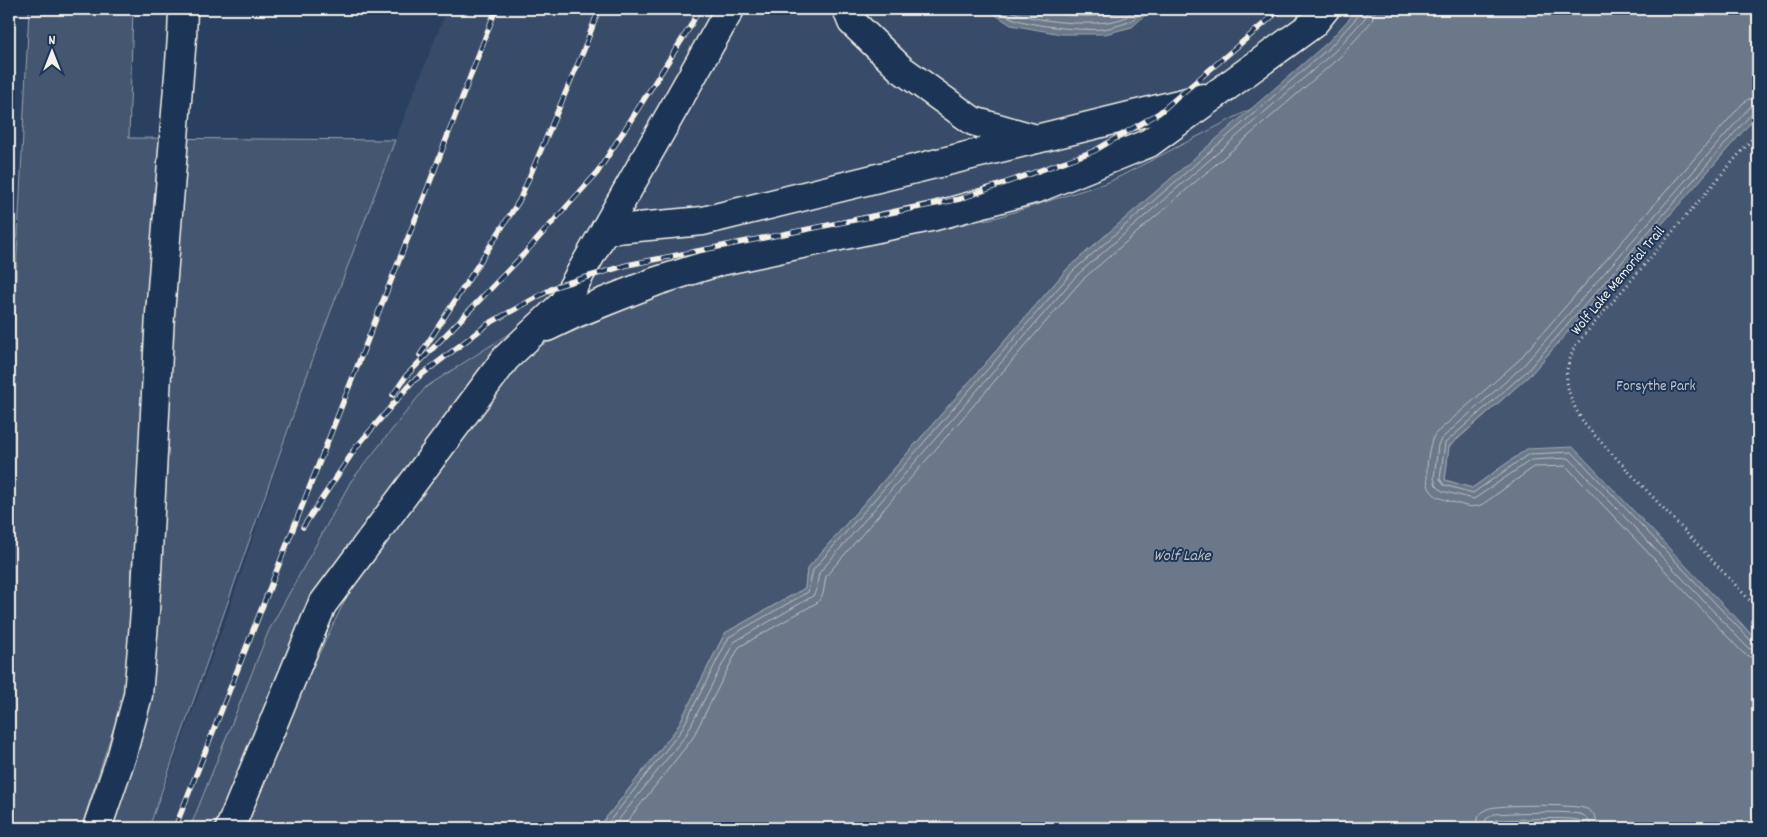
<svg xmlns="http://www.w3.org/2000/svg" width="1767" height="837" font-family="Dekko,sans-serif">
	<rect width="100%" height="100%" fill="#2a4060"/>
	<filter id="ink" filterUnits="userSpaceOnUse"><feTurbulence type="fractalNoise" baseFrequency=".02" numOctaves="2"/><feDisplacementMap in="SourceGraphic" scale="10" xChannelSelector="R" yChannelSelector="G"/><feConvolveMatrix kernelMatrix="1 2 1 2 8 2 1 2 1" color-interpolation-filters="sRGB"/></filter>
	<g filter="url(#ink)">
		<polygon fill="#374c69" points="447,9 1358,9 1328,42 1253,108 1109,182 998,217 701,277 525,352 507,335 426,387 351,481 269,630 190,828 150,828 227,616 311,364 395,140"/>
		<g fill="#445771" stroke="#9ca4ac">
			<polygon points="29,9 133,9 129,138 395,140 311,364 149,828 113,828 132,761 155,560 132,563 127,687 81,828 9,828 9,420"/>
			<polygon points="1253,108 1069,267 807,569 805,588 725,633 677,728 598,828 241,828 268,759 357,575 525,352 701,277 998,217 1109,182"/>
			<polygon points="1758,114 1758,642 1734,615 1527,449 1472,488 1445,480 1449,447 1531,374"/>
			<polygon points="507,335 512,339 333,570 301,619 284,667 219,828 190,828 269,630 351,481 426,387"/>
			<polygon points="1565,824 1599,828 1490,828 1496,825"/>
		</g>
		<g fill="#6a788a" stroke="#a1a8b0">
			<polygon points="993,9 1152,9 1132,27 1105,34 1061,34 1011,25 994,14"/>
			<polygon points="1358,9 1758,9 1758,114 1531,374 1449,446 1445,480 1472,488 1527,449 1573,447 1758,642 1758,828 1599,828 1565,824 1496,825 1490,828 598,828 677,728 725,633 805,588 807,569 1069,267 1328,42"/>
		</g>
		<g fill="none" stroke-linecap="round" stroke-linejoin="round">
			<g stroke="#bdc1c2" stroke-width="1">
				<path d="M998,9C1008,26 1083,31 1103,29C1111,28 1119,25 1126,23C1133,21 1139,14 1145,9"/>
				<path d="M1007,9C1028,22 1103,29 1126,17C1129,15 1132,11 1135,9"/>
				<path d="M1030,9C1059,14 1096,22 1124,9"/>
				<path d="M1758,97L1749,99L1742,104L1518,361L1435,434C1428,444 1423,482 1431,491C1437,499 1448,500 1456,503C1466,506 1473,509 1483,504L1534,467L1566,466L1743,653L1750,657L1758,659"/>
				<polyline points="1758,105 1752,106 1748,109 1523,366 1441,439 1438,445 1434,478 1436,485 1442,491 1474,499 1531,460 1569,458 1748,648 1758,651"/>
				<polyline points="1758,111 1752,113 1528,370 1445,443 1440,479 1444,485 1473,493 1529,454 1572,452 1753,643 1758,645"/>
				<polyline points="604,828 681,731 729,637 808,592 813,570 1073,271 1331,46 1360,14 1362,9"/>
				<polyline points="612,828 686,735 734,642 813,596 816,590 819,573 1077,275 1335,51 1365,18 1368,9"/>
				<polyline points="622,828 692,739 739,647 818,602 823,594 826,576 1082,280 1341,56 1372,21 1375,9"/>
				<path d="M1476,828C1476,820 1479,813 1487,809C1497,804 1576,804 1587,809C1595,813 1598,820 1598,828"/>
				<path d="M1483,828L1486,819L1494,814C1512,813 1568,810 1583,815C1588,818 1590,823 1591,828"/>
				<path d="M1490,828L1491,823L1496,820C1510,820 1572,816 1581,821C1584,823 1584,825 1584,828"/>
			</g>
			<g stroke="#f4f1e8" stroke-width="31">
				<g id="street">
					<polyline points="847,9 852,22 901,69 973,121 1036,139"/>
					<polyline points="605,230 703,221 1203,98"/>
					<polyline points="547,327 576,313 657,281 721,261 935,216 1038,188 1149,143 1313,24 1325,9"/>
					<polyline points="97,828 122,755 138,695 145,611 160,314 182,37 183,9"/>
					<polyline points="230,828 322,605 506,358 563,304 730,9"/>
				</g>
			</g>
			<path stroke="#f4f1e8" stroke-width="3" stroke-dasharray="1 4" stroke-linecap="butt" d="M1758,132L1574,347C1572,354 1568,363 1567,370C1565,390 1575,410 1586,426L1758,609"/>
			<use href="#street" stroke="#1d3557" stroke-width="28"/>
			<g stroke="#f4f1e8" stroke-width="5.5">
				<g id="rail">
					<polyline points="420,355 519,201 583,52 599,9"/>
					<polyline points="393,395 406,376 523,255 597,173 690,27 699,9"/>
					<polyline points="353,451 412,382 488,324 557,286 627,265 960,199 1094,151 1159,113 1281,9"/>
					<polyline points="303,527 357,446"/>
					<polyline points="175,828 428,187 496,9"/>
				</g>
			</g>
			<use href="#rail" stroke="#1d3557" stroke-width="4" stroke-dasharray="11" stroke-linecap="butt"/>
		</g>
	</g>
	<g text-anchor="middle" stroke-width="4" stroke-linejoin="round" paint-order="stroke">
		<g font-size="15" fill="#f4f1e8" stroke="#1d3557">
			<text transform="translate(1617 280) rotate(-50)" y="5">Wolf Lake Memorial Trail</text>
		</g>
		<g font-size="15" fill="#bfc3c4" stroke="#1d3557">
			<text x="1656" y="390">Forsythe Park</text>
		</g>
		<g font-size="16" font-style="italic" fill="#bdc1c2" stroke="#1d3557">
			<text x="1182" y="560">Wolf Lake</text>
		</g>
	</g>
	<rect width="1767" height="837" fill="none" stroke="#1d3557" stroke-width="30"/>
	<rect x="15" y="15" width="1737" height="807" fill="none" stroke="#f4f1e8" stroke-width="2" filter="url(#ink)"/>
	<g transform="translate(52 52)" stroke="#1d3557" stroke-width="4" paint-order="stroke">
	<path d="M0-4L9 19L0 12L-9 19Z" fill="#f4f1e8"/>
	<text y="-8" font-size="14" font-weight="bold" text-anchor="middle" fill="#f4f1e8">N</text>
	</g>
</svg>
